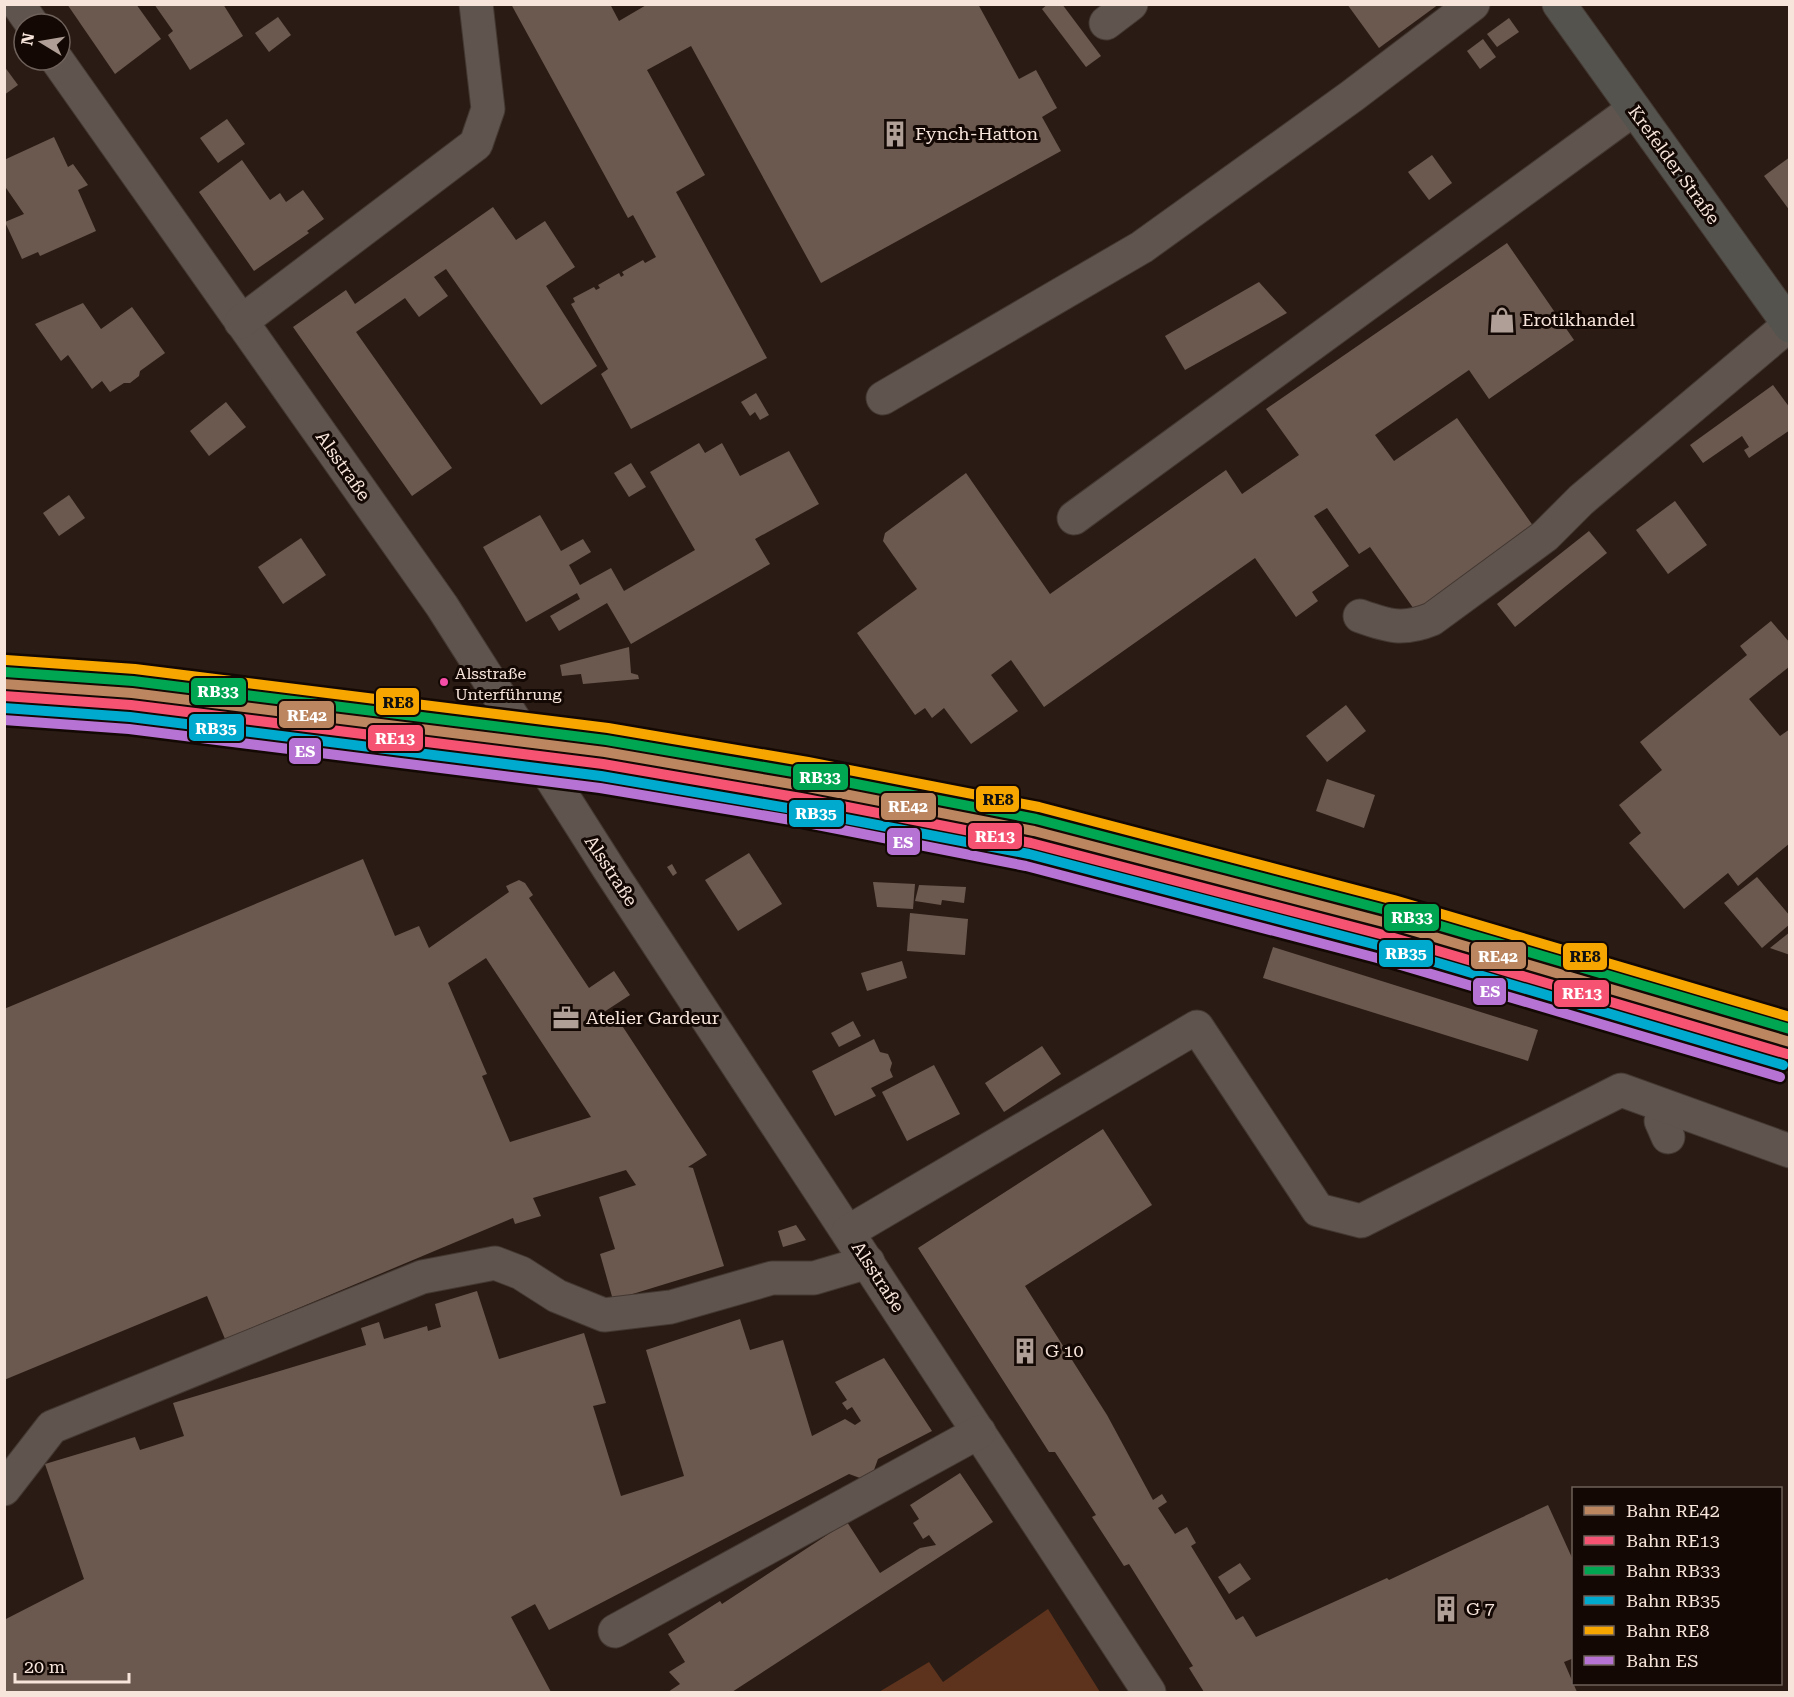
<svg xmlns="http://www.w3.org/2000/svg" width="1794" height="1697" font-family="'Roboto Serif',serif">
	<rect width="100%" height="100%" fill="#2a1c14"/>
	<polygon fill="#5d331d" points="1048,1609 1100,1692 879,1692 929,1662 943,1682"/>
	<g fill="#6b594f" fill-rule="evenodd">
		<polygon points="67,4 136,4 161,39 115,74"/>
		<polygon points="154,4 223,4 243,36 190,70 168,35 173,31"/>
		<polygon points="511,4 610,4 619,21 648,4 978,4 1019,79 1036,70 1057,108 1042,117 1061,151 821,283 691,46 647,70 705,175 676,192 767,358 631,429 601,374 608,369 571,304 575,302 573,298 594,287 596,290 600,288 598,285 619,273 621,277 624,275 622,272 643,260 645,263 656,257 633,215 628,218"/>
		<polygon points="1048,4 1062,4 1101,56 1086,67 1042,9"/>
		<polygon points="1347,4 1439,4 1379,48"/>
		<polygon points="278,17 291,35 269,52 255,33"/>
		<polygon points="1509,18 1519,32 1497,47 1487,34"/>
		<polygon points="1483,39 1496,57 1480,69 1467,51"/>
		<polygon points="4,66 18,85 4,95"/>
		<polygon points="227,119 245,144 218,163 200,138"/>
		<polygon points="54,137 68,167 73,164 88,185 78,190 96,231 40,256 38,252 22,259 5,222 24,214 4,185 4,160"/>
		<polygon points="1432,155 1452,183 1429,200 1408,172"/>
		<polygon points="1790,157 1790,211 1764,176"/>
		<polygon points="242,160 270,200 280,193 286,202 303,190 324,219 307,231 309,233 254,271 199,192"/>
		<polygon points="493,207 516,240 545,221 575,267 546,286 597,366 541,405 446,269 434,277 448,296 419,317 405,298 356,332 452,468 412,496 293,327 346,290 355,304"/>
		<polygon points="1507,243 1574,340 1489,399 1469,370 1375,435 1394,461 1457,418 1536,530 1416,612 1370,547 1359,554 1327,508 1314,516 1349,566 1312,592 1318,601 1296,617 1255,558 1044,707 1011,660 991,675 1018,711 971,744 944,708 932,718 925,708 915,715 857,633 917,589 883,541 885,533 966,473 1050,594 1226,470 1242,494 1299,455 1266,409"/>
		<polygon points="1259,282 1287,313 1185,370 1165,336"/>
		<polygon points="83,303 101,329 132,307 165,353 140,371 139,376 130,383 124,383 110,392 102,381 92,389 68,355 61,361 35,324"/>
		<polygon points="1773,385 1790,408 1790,430 1749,458 1744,450 1749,447 1742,436 1703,463 1690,445"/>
		<polygon points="756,393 769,415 760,420 755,412 750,416 741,402"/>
		<polygon points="226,402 246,427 209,456 190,431"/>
		<polygon points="699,443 705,453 722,443 740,476 789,451 819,504 755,539 770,564 631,644 607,603 559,631 550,616 580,599 577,593 526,622 483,547 540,515 561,551 583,539 591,552 569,565 580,585 611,568 624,591 695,550 650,472"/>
		<polygon points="631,463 646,487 629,497 614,473"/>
		<polygon points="69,495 85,518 59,536 43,513"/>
		<polygon points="1675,501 1707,545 1668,574 1636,530"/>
		<polygon points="1589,531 1607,553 1515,627 1497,604"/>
		<polygon points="301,538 326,575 283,604 258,567"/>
		<polygon points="1771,621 1790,643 1790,666 1749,699 1780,736 1790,729 1790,843 1738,886 1728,873 1684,909 1629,843 1641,833 1619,805 1662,770 1640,742 1747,655 1740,646"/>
		<polygon points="629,647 631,673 638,675 639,679 583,684 581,674 562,676 560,665"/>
		<polygon points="1346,705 1366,731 1327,762 1306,736"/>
		<polygon points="1327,779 1375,795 1364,828 1316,811"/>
		<polygon points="749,853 782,904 738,931 705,880"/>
		<path d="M363,859L395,936L419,926L429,948L509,892L506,886L519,880L525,883L533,895L529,898L589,988L614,971L630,995L604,1012L613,1025L619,1021L707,1155L688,1167L693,1168L724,1266L613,1300L600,1254L615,1249L599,1197L636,1185L626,1170L533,1198L541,1216L515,1224L513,1218L225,1339L207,1296L4,1380V1009ZM486,958L591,1117L510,1142L482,1076L487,1074L448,983Z"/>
		<polygon points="672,864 677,873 673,876 667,867"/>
		<polygon points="1757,877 1790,916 1790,924 1762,948 1724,903"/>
		<polygon points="873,882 915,884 913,909 877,907"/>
		<polygon points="919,885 966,887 964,903 942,900 941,905 915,901"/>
		<polygon points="910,913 968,919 965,955 907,951"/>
		<polygon points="1790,932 1790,955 1770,948"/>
		<polygon points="1273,947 1538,1030 1528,1061 1263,978"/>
		<polygon points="902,961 907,978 867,991 861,973"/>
		<polygon points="853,1021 861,1036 839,1047 831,1033"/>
		<polygon points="874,1039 880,1052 888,1054 892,1063 890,1070 893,1077 871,1088 876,1096 835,1116 812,1071"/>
		<polygon points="1042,1046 1061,1074 1004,1112 985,1083"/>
		<polygon points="934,1065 960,1114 907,1141 882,1092"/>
		<polygon points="1103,1129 1152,1205 1025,1286 1107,1415 1153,1500 1162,1494 1167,1502 1158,1508 1175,1534 1187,1527 1196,1543 1191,1546 1236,1620 1243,1616 1256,1637 1387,1578 1389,1580 1548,1505 1574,1562 1574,1658 1564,1662 1577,1692 1204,1692 1189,1668 1193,1666 1129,1564 1124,1566 1092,1517 1096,1515 1055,1452 1049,1452 918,1248"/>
		<polygon points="796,1225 806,1240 783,1247 778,1231"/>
		<polygon points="477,1291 499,1359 584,1333 606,1403 593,1406 621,1496 684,1476 646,1350 740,1319 750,1350 783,1340 812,1436 845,1419 855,1425 861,1421 852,1407 847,1410 842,1403 847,1400 835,1382 884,1358 932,1431 878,1459 874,1470 860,1478 849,1474 549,1630 535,1604 511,1617 551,1692 4,1692 4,1620 84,1579 45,1464 135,1437 140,1450 184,1436 173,1403 366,1345 361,1328 379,1322 384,1339 427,1326 428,1331 441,1327 435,1304"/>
		<polygon points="960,1473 993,1522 732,1692 668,1692 680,1684 669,1672 685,1662 668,1634 720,1601 722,1604 847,1522 880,1573 920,1548 936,1545 929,1535 923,1539 913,1523 919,1519 910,1505"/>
		<polygon points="1240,1563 1251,1579 1229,1594 1218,1577"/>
	</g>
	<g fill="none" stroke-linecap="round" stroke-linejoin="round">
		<g stroke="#443832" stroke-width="35">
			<g id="minor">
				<polyline points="18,4 32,24"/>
				<polyline points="1106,23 1131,4"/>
				<polyline points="57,60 442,606 609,869 1149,1692"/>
				<polyline points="241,322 476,144 488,109 476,4"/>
				<polyline points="883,398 1142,247 1352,96 1473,4"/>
				<polyline points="1074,518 1634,109"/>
				<path d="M1360,616C1388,626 1403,631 1432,619L1545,536L1581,500L1789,325"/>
				<polyline points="1661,1121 1668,1137"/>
				<polyline points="848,1232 1197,1027 1318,1210 1361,1221 1621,1090 1790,1151"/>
				<polyline points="4,1489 52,1427 422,1277 495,1263 521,1273 557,1296 604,1315 671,1307 772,1278 814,1278 868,1262"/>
				<polyline points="615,1631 979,1432"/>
			</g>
		</g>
		<g stroke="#443832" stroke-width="35">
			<polyline id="major" points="1559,4 1790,326"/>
		</g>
		<use href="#minor" stroke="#5f544e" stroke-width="33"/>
		<use href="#major" stroke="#54534e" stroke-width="33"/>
		<g stroke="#130803" stroke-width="15">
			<polyline id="rail-1" points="4,684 132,693 605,752 803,786 1034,831 1387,923 1790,1042"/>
		</g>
		<g stroke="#130803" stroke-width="15">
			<polyline id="rail-2" points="4,696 131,705 603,764 801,798 1031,843 1384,935 1787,1054"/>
		</g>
		<g stroke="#130803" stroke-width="15">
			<polyline id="rail-3" points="5,672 133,681 606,740 805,774 1036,819 1390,911 1790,1029"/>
		</g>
		<g stroke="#130803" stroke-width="15">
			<polyline id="rail-4" points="4,708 130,717 601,776 799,810 1029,854 1381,946 1783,1065"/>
		</g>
		<g stroke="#130803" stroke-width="15">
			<polyline id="rail-5" points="6,660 135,669 608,728 808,762 1039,807 1394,900 1790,1017"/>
		</g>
		<g stroke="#130803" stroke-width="15">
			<polyline id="rail-6" points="4,720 129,729 600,788 797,821 1026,866 1377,958 1780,1077"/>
		</g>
		<use href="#rail-1" stroke="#bb8660" stroke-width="10"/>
		<use href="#rail-2" stroke="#f65372" stroke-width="10"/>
		<use href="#rail-3" stroke="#00a651" stroke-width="10"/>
		<use href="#rail-4" stroke="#00a9ce" stroke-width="10"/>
		<use href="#rail-5" stroke="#f7a600" stroke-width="10"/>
		<use href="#rail-6" stroke="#b673d3" stroke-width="10"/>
	</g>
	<defs>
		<g id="building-bare" transform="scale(2.07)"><path d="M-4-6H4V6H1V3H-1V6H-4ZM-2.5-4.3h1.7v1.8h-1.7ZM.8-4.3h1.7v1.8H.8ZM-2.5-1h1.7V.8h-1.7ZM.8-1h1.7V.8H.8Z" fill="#af9f96" stroke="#130803" stroke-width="2.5" paint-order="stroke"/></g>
		<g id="shop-bare" transform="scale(2.07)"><path d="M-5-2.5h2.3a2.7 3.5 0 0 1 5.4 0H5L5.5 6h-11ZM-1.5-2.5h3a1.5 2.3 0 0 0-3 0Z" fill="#af9f96" stroke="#130803" stroke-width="2.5" paint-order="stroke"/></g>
		<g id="office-bare" transform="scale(2.07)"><path d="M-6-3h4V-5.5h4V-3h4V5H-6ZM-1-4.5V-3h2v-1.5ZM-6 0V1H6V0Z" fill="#af9f96" stroke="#130803" stroke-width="2.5" paint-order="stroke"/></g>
	</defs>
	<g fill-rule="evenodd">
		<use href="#building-bare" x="895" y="134"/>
		<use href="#shop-bare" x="1502" y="320"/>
		<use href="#office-bare" x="566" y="1018"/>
		<use href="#building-bare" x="1025" y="1351"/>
		<use href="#building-bare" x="1446" y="1609"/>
	</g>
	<circle fill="#f54da8" stroke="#130803" stroke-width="2" cx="444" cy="682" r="5"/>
	<g text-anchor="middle" stroke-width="6" stroke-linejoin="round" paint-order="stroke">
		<g font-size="16" fill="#f7e5dc" stroke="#130803" text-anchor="start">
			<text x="455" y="679">Alsstraße<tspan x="455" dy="21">Unterführung</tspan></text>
		</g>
		<g font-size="18" fill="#f7e5dc" stroke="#130803" text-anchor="start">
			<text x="915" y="140">Fynch-Hatton</text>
			<text x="1522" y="326">Erotikhandel</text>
			<text x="586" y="1024">Atelier Gardeur</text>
			<text x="1045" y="1357">G 10</text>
			<text x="1466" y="1615">G 7</text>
		</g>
		<g font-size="18" fill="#f7e5dc" stroke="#130803">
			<text transform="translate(1674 165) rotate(54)" y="6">Krefelder Straße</text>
			<text transform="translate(343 466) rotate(55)" y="6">Alsstraße</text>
			<text transform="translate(611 871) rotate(57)" y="6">Alsstraße</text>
			<text transform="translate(878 1277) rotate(57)" y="6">Alsstraße</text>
		</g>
	</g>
	<g stroke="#130803" stroke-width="2">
		<rect x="190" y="677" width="57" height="29" rx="6" fill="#00a651"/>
		<rect x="375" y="687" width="45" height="29" rx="6" fill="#f7a600"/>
		<rect x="278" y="700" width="57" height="29" rx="6" fill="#bb8660"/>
		<rect x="188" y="713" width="57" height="29" rx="6" fill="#00a9ce"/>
		<rect x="367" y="724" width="57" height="28" rx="6" fill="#f65372"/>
		<rect x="288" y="737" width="34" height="28" rx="6" fill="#b673d3"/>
		<rect x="792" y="763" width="57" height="28" rx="6" fill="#00a651"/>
		<rect x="975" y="785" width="45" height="28" rx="6" fill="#f7a600"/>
		<rect x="880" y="792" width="57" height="29" rx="6" fill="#bb8660"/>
		<rect x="788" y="799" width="57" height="29" rx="6" fill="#00a9ce"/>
		<rect x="967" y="822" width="56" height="28" rx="6" fill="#f65372"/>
		<rect x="886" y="827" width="35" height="29" rx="6" fill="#b673d3"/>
		<rect x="1383" y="903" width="57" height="29" rx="6" fill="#00a651"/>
		<rect x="1378" y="939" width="56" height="29" rx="6" fill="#00a9ce"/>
		<rect x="1470" y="941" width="57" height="29" rx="6" fill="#bb8660"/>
		<rect x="1562" y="942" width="46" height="29" rx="6" fill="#f7a600"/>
		<rect x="1472" y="977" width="35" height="29" rx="6" fill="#b673d3"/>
		<rect x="1553" y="979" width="57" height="29" rx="6" fill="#f65372"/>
	</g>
	<g font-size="16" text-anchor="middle" font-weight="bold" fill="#fff">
		<text x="218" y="697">RB33</text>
		<text x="307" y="721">RE42</text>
		<text x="216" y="734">RB35</text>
		<text x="395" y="744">RE13</text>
		<text x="305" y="757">ES</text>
		<text x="820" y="783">RB33</text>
		<text x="908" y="812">RE42</text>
		<text x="816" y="819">RB35</text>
		<text x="995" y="842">RE13</text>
		<text x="903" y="848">ES</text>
		<text x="1412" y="923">RB33</text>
		<text x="1406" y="959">RB35</text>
		<text x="1498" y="962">RE42</text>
		<text x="1490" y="997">ES</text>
		<text x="1582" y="999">RE13</text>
	</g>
	<g font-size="16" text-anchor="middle" font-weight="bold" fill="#111">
		<text x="398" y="708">RE8</text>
		<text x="998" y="805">RE8</text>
		<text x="1585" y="962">RE8</text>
	</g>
	<rect width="1794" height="1697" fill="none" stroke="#f7e5dc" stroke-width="12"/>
	<rect x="1572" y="1487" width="210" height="198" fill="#130803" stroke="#6e605a" stroke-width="1.5"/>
	<rect x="1584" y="1506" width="30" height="9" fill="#bb8660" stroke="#6e605a" stroke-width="1.5"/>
	<text x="1626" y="1517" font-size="18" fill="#f7e5dc">Bahn RE42</text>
	<rect x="1584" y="1536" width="30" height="9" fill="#f65372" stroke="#6e605a" stroke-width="1.5"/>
	<text x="1626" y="1547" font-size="18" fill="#f7e5dc">Bahn RE13</text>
	<rect x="1584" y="1566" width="30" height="9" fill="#00a651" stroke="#6e605a" stroke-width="1.5"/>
	<text x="1626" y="1577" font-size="18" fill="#f7e5dc">Bahn RB33</text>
	<rect x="1584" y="1596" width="30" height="9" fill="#00a9ce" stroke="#6e605a" stroke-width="1.5"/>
	<text x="1626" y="1607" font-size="18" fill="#f7e5dc">Bahn RB35</text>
	<rect x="1584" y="1626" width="30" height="9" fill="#f7a600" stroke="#6e605a" stroke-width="1.5"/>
	<text x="1626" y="1637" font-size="18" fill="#f7e5dc">Bahn RE8</text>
	<rect x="1584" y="1656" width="30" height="9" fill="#b673d3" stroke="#6e605a" stroke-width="1.5"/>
	<text x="1626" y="1667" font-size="18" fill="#f7e5dc">Bahn ES</text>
	<g transform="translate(42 42) rotate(281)"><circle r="28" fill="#130803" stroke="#6e605a" stroke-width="1.5"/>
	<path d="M0-4.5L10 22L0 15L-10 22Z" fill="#af9f96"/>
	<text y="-9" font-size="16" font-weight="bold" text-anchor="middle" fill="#f7e5dc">N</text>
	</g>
	<path d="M15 1673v9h114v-9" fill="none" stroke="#f7e5dc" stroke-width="3"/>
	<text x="24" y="1673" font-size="18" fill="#f7e5dc" stroke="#130803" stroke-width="4.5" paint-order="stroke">20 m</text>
</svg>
